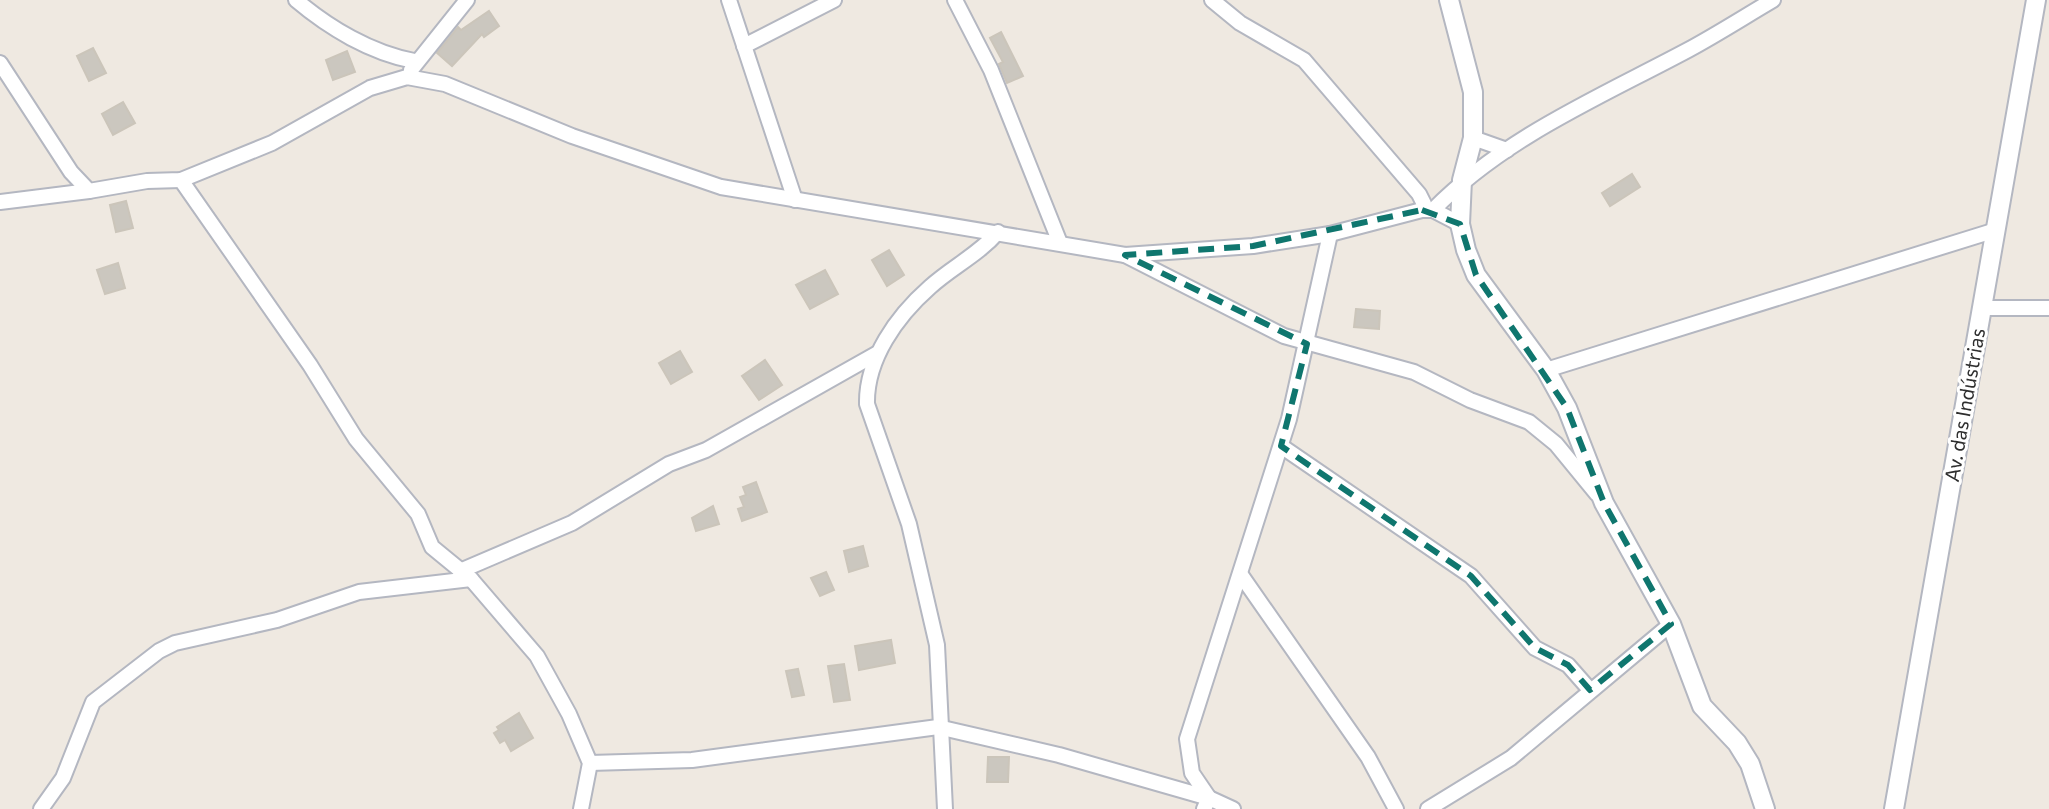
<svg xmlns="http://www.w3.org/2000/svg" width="2049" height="809" font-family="Commissioner,sans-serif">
	<rect width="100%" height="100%" fill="#efe9e1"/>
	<g fill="#cbc7bf" stroke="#cbc5ba" stroke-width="2">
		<polygon points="489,11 499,26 484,37 482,34 452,66 437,53 458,27 461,30"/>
		<polygon points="1001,32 1023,76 1007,83 999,64 1003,62 990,38"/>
		<polygon points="93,48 106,73 89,81 77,56"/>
		<polygon points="347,51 355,72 333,80 326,60"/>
		<polygon points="123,102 135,123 113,135 102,114"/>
		<polygon points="1632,174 1640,187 1610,206 1602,193"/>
		<polygon points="126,201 133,228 116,232 110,205"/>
		<polygon points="889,250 904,275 887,286 872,260"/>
		<polygon points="118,263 125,288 105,294 97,270"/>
		<polygon points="825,270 838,294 810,309 796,285"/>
		<polygon points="1356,309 1380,311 1379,329 1354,327"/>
		<polygon points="680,351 692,372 671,384 659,363"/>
		<polygon points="765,360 782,385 759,400 742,376"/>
		<polygon points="756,482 767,512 742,521 738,509 744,507 740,497 746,495 743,487"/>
		<polygon points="713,506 719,524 696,531 692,518"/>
		<polygon points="863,546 868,566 849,572 844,551"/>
		<polygon points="826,572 834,590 820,596 811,578"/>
		<polygon points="891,640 895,663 859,670 855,646"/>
		<polygon points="844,664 850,700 834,702 828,666"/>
		<polygon points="798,669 804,695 792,697 786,671"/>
		<polygon points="519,713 533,738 511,751 505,740 500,743 494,733 499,730 497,727"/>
		<polygon points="988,757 1009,757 1008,782 987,782"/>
	</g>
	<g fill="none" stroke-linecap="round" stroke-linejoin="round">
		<g stroke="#b4b7c1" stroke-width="18">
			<g id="minor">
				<path d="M296,0C329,28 371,53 414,61"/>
				<polyline points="729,0 795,200"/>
				<polyline points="955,0 991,70 1060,243"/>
				<polyline points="1212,0 1240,23 1304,60 1419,194 1424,204 1422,210"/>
				<polyline points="744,46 834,0"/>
				<polyline points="0,63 71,172 89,191 147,181 181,180 272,143 370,88 407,77 445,84 572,136 721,187 1125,255 1253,246 1330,234 1422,210 1433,210 1460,224"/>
				<polyline points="411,70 467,0"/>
				<polyline points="1473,138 1507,150"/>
				<polyline points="181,180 310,365 356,439 418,514 432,547 471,579 537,656 569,714 590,763 581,809"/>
				<polyline points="0,202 89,191"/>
				<path d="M1433,210C1505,137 1598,98 1688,50C1716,35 1744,17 1773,0"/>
				<polyline points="1125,255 1284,336 1414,372 1470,400 1529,422 1556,444 1597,494"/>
				<polyline points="1982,308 2049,308"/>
				<polyline points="1546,370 1996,230"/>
				<polyline points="1281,446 1471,576 1535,648 1568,665 1590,690"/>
				<polyline points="460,571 572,523 669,464 706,450 876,354"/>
				<polyline points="1241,575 1368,757 1396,809"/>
				<polyline points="590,763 692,760 938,727 1059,755 1209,798 1233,809"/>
				<polyline points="41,809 63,778 93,702 159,651 175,643 277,620 359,592 471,579"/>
				<path d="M945,809L937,645L909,524L867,404C866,359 897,316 930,287C952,267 978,255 998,232"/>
				<polyline points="1204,809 1209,798 1192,773 1187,739 1289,419 1330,234"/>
				<polyline points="1428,809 1511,758 1671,624"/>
			</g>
		</g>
		<g stroke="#b4b7c1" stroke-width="22">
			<g id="tertiary">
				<polyline points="1449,0 1473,92 1473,138 1462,180 1460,224 1466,250 1476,275 1546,370 1567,408 1604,503 1671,624 1702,706 1737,743 1750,764 1765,809"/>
				<polyline points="1894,809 2036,0"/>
			</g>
		</g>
		<use href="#minor" stroke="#fff" stroke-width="14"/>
		<use href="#tertiary" stroke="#fff" stroke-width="18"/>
	</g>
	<path fill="none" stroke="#0f766e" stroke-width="6" stroke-dasharray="16 10" stroke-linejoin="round" d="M1422,210L1460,224L1476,275L1567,408L1604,503L1671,624L1590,690L1568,665L1535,648L1471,576L1281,446L1307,344L1125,255L1253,246Z"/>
	<g text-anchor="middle" stroke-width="6" stroke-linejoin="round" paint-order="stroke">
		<g font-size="20" fill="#2e2e2e" stroke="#fff">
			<text transform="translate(1965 405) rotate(-80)" y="7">Av. das Indústrias</text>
		</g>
	</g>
</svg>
